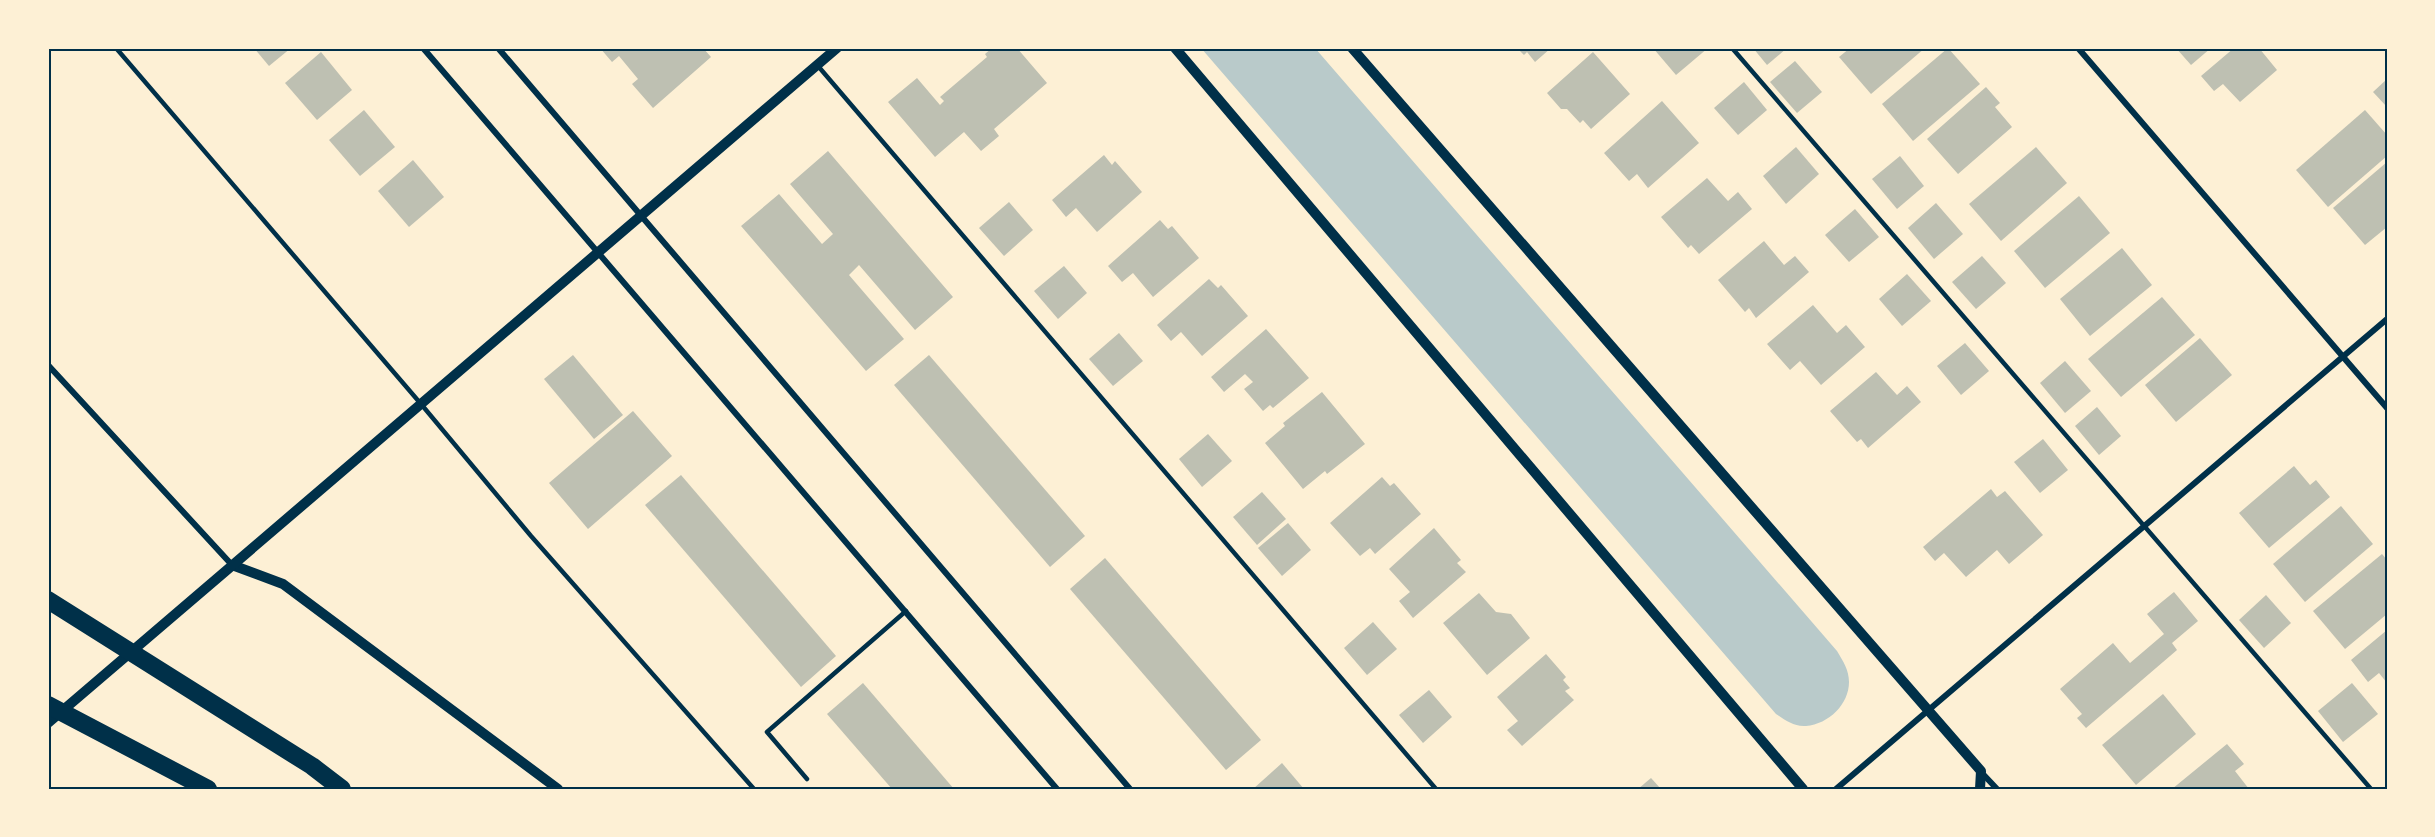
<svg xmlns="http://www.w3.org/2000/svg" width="2435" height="837" font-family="'Exo 2',sans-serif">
	<rect width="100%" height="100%" fill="#fdf0d5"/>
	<path fill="#b9caca" d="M1201,48H1315L1837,651C1843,661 1849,670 1849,682C1849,704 1829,724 1806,726C1794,727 1785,720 1776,714Z"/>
	<g fill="#bec0b2">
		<polygon points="254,48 291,48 269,66"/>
		<polygon points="600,48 703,48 711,57 653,108 632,84 638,79 619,56 612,62"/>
		<polygon points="992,48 1017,48 1047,83 994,129 999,136 981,151 964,132 935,157 888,102 917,78 940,105 944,101 940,97 987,57 985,54"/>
		<polygon points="1517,48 1551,48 1535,62 1527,52 1524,55"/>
		<polygon points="1653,48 1708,48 1676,75"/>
		<polygon points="1753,48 1787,48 1767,65"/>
		<polygon points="1850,48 1925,48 1871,94 1839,57"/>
		<polygon points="1948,48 1980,84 1913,141 1882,104"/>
		<polygon points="2176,48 2211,48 2191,65"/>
		<polygon points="2234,48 2259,48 2277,70 2240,102 2223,84 2214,91 2201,76"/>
		<polygon points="321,52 352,90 317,120 285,83"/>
		<polygon points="1593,52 1630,94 1591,129 1583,120 1580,123 1567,109 1561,109 1547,93"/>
		<polygon points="1795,61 1822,92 1797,113 1770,82"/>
		<polygon points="2387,79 2387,107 2373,92"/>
		<polygon points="1744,82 1767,110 1738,135 1714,108"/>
		<polygon points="1986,87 2000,103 1995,107 2012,127 1958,174 1927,139"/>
		<polygon points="1662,101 1699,143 1648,188 1637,174 1629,181 1604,153"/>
		<polygon points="364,110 395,147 360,176 329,140"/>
		<polygon points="2365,110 2387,135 2387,156 2328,207 2296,170"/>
		<polygon points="1796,147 1819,174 1786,204 1763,176"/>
		<polygon points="2036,147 2067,183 2001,241 1969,204"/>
		<polygon points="828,151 953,297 915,330 859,265 849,275 904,339 866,371 741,226 779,194 822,244 833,234 790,184"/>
		<polygon points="1104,155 1112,165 1115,161 1142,192 1097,232 1076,208 1066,217 1052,200"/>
		<polygon points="1900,156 1924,186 1897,209 1872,179"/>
		<polygon points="413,160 444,197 409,227 378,191"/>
		<polygon points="2387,162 2387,227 2365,245 2333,208"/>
		<polygon points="1707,178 1728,201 1738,192 1752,209 1699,254 1691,245 1688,248 1661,217"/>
		<polygon points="2079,196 2110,233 2045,288 2014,251"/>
		<polygon points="1009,202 1033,230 1004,256 979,228"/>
		<polygon points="1936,203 1963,234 1934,259 1908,228"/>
		<polygon points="1855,209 1879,237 1849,262 1825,235"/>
		<polygon points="1160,220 1168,229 1172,226 1199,258 1153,297 1133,273 1122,282 1108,266"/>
		<polygon points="1764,241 1784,265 1795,256 1809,272 1756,318 1749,308 1745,312 1718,280"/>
		<polygon points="2122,248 2152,285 2090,336 2060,299"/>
		<polygon points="1982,256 2006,283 1976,309 1952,282"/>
		<polygon points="1064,266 1087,293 1058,319 1034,291"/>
		<polygon points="1907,274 1931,301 1902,326 1879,299"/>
		<polygon points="1209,279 1218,288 1221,285 1248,316 1202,356 1181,332 1171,341 1157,325"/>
		<polygon points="2162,297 2195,335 2121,397 2088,359"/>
		<polygon points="1813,305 1837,333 1846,325 1865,347 1821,385 1800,361 1790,370 1767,344"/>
		<polygon points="1266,329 1309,378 1273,408 1270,405 1263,411 1244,389 1253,382 1245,374 1224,392 1211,377"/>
		<polygon points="1119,333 1143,361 1113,386 1089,359"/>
		<polygon points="2200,338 2232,375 2176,422 2145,385"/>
		<polygon points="1965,343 1989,371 1961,395 1937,366"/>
		<polygon points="573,355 623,415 594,439 544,379"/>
		<polygon points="929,355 1085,536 1050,567 894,385"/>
		<polygon points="2065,361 2091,391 2065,413 2040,383"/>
		<polygon points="1876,372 1897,395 1907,386 1921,402 1868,448 1861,439 1857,442 1830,411"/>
		<polygon points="1322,392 1365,444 1327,474 1325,471 1303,489 1265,443 1285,426 1283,423"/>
		<polygon points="2097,407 2121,436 2099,455 2075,426"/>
		<polygon points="633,411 672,456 588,529 549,483"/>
		<polygon points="1208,434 1232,461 1202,487 1179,459"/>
		<polygon points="2043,439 2068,470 2040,493 2014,462"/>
		<polygon points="2294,466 2310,485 2316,480 2330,497 2269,548 2239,513"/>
		<polygon points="681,475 836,656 801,687 645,505"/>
		<polygon points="1382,477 1390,486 1394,483 1421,514 1375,554 1370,548 1360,556 1330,523"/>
		<polygon points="1991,489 1997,497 2005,491 2043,535 2009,564 1997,550 1966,577 1944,553 1935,561 1923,547"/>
		<polygon points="1262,492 1286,519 1257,545 1233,517"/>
		<polygon points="2341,506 2373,544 2305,602 2273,564"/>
		<polygon points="1288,523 1311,550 1282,576 1258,548"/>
		<polygon points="1434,528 1461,560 1457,563 1466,572 1413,618 1399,601 1410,592 1389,569"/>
		<polygon points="2382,554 2387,560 2387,614 2345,649 2313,611"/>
		<polygon points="1105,558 1261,740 1226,770 1070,589"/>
		<polygon points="2174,592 2198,621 2172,643 2177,650 2086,728 2077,718 2082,714 2060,689 2113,643 2130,663 2164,634 2147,614"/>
		<polygon points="1479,593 1496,612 1511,614 1530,638 1487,675 1443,623"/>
		<polygon points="2266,595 2291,623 2264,648 2239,620"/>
		<polygon points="1373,622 1397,649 1367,675 1344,648"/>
		<polygon points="2387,630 2387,683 2379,673 2368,682 2351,660"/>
		<polygon points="1546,654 1566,677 1563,680 1570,688 1565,691 1574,700 1522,746 1507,730 1518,721 1497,697"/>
		<polygon points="863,683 954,789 892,789 827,714"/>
		<polygon points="2352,683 2378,714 2343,742 2318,711"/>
		<polygon points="1429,690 1452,717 1423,743 1399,715"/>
		<polygon points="2163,694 2196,734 2136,785 2102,745"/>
		<polygon points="2227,744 2244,764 2235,771 2249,789 2172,789"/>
		<polygon points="1282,763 1304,789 1253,789"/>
		<polygon points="1651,778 1661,789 1638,789"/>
	</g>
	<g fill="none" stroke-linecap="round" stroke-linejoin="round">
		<g stroke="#003049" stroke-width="4.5">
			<polyline points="116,48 421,404 531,536 754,789"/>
			<polyline points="1732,48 2371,789"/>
			<polyline points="818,66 1436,789"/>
			<polyline points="807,779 767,732 906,611"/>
		</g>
		<g stroke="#003049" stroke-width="6">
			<polyline points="423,48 1057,789"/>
			<polyline points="498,48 1130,789"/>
			<polyline points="2078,48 2387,408"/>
			<polyline points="48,365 232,565"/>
			<polyline points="1981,772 1997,789"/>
			<polyline points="1836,789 2387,319"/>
		</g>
		<g stroke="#003049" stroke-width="10">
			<polyline points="1175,48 1803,789"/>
			<polyline points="1352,48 1981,771 1980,789"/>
			<polyline points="232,565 283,584 558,789"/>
			<polyline points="48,723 837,48"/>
		</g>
		<g stroke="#003049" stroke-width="18">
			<polyline points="48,600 312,766 342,789"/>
			<polyline points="48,705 208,789"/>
		</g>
	</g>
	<rect width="2435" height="837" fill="none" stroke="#fdf0d5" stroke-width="99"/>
	<rect x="50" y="50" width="2336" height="738" fill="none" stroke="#003049" stroke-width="2"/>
</svg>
